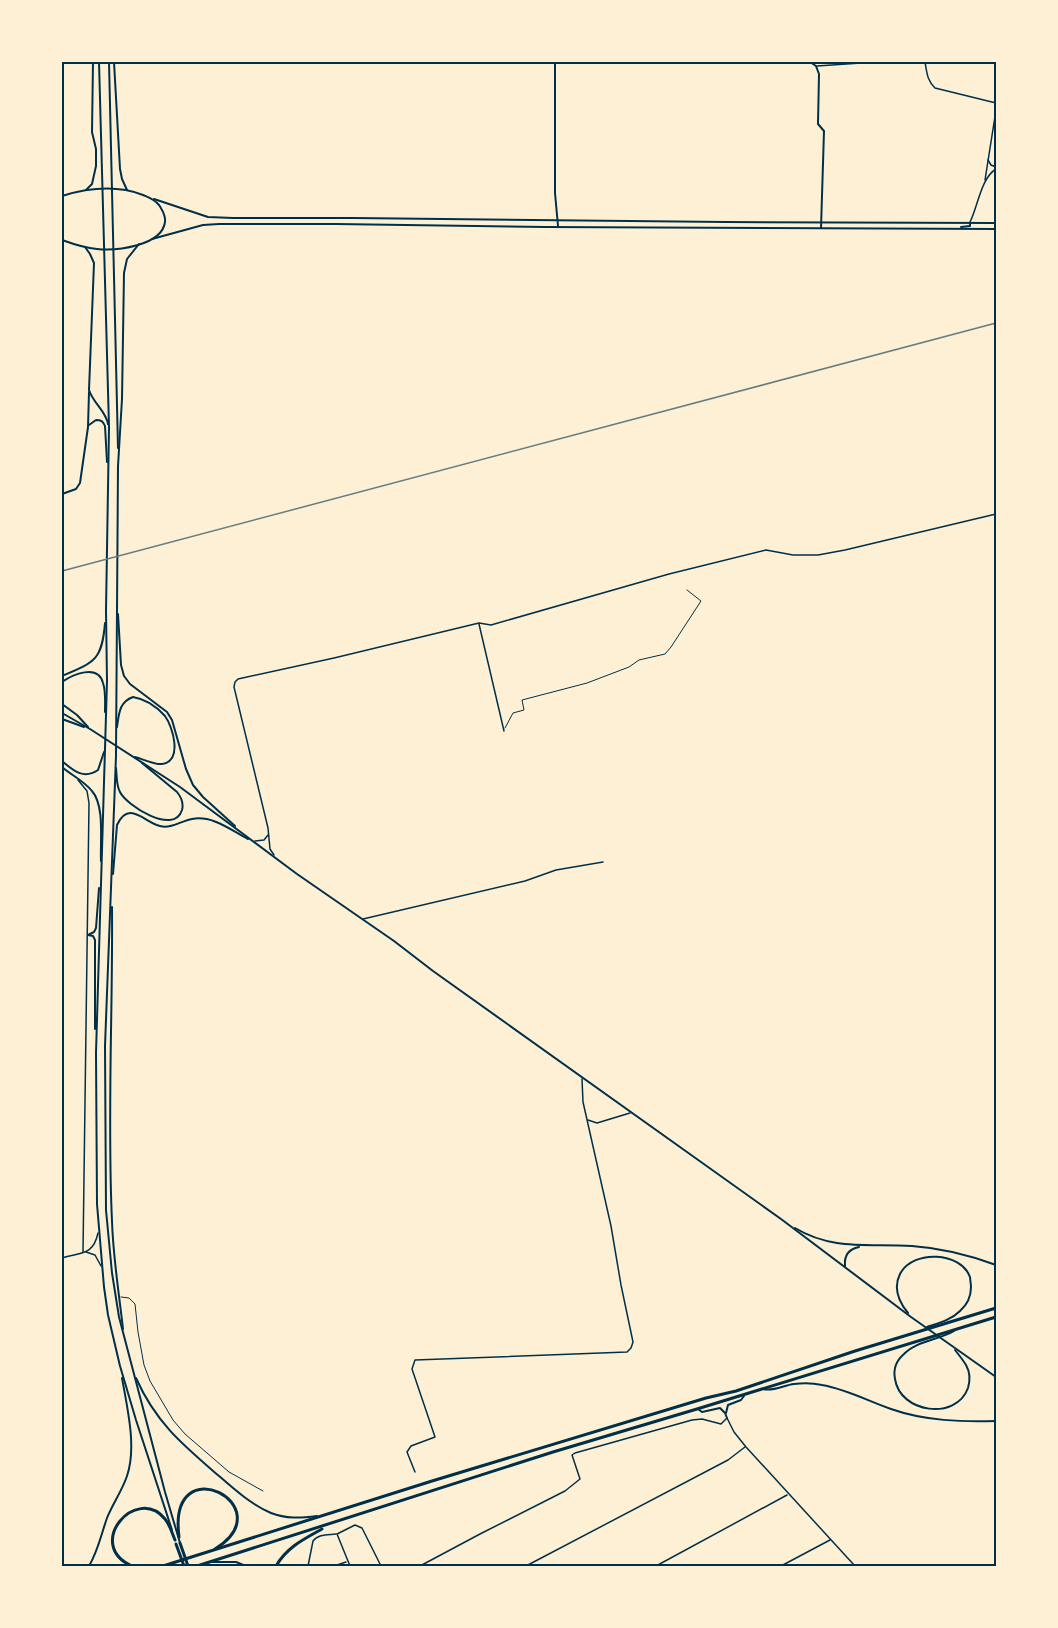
<svg xmlns="http://www.w3.org/2000/svg" width="1058" height="1628" font-family="Manrope,sans-serif">
	<rect width="100%" height="100%" fill="#fdf0d5"/>
	<g fill="none" stroke-linecap="round" stroke-linejoin="round">
		<g stroke="#003049" stroke-width="1">
			<polyline points="505,728 513,713 524,710 522,700 587,683 629,667 639,660 665,654 671,647 701,601 687,590"/>
			<polyline points="121,1297 129,1298 135,1304 138,1332 144,1365 150,1381 173,1420 185,1434 229,1472 263,1491"/>
		</g>
		<g stroke="#003049" stroke-width="1.5">
			<path d="M925,62C927,73 927,80 935,88L996,103"/>
			<polyline points="817,66 876,62"/>
			<polyline points="988,160 991,165 996,167"/>
			<polyline points="985,180 996,110"/>
			<path d="M970,222C978,206 981,178 996,169"/>
			<polyline points="479,624 504,731"/>
			<polyline points="78,780 87,791 89,803 83,1252"/>
			<polyline points="255,841 264,840 268,835"/>
			<polyline points="274,855 270,849 268,828 234,687 235,682 238,679 334,658 479,623 491,625 669,574 766,550 793,555 818,555 845,550 996,514"/>
			<polyline points="363,919 525,881 556,870 603,862"/>
			<polyline points="588,1120 597,1123 630,1113"/>
			<polyline points="86,1252 95,1255 101,1266"/>
			<path d="M62,1258C81,1252 93,1256 98,1233"/>
			<polyline points="415,1472 407,1452 411,1446 435,1437 412,1369 415,1360 627,1352 631,1348 633,1342 621,1285 611,1226 583,1102 582,1079"/>
			<path d="M308,1566L313,1541C318,1534 328,1535 336,1534"/>
			<polyline points="334,1566 346,1562"/>
			<polyline points="350,1566 337,1534 355,1525 362,1528 381,1566"/>
			<polyline points="420,1566 480,1534 565,1491 580,1479 572,1455 575,1453 692,1420 702,1419 721,1424 727,1418 734,1432 746,1447 855,1566"/>
			<polyline points="526,1566 728,1460 745,1447"/>
			<polyline points="656,1566 787,1495"/>
			<polyline points="781,1566 830,1540"/>
		</g>
		<g stroke="#003049" stroke-width="2">
			<polyline points="555,62 555,193 558,226"/>
			<polyline points="810,62 816,66 819,74 818,124 824,131 821,228"/>
			<path d="M85,247L90,254L94,263L89,390C93,403 106,411 108,424"/>
			<path d="M89,425L96,420C101,420 103,421 105,426L107,462"/>
			<polyline points="62,494 76,489 80,483 88,427 89,392"/>
			<polyline points="118,614 121,665 124,676 130,684 167,712 172,720 186,769 193,785 203,797 235,826"/>
			<path d="M62,676C95,662 102,660 105,623"/>
			<path d="M62,682C72,675 98,663 103,683C106,691 105,703 105,712"/>
			<polyline points="62,704 77,715 88,727"/>
			<polyline points="62,713 90,729 180,787 297,874 394,941 433,971 781,1219 911,1317 996,1377"/>
			<polyline points="62,719 84,727"/>
			<path d="M117,727C119,714 119,702 133,697C145,699 157,707 165,716C173,727 183,761 162,764C154,765 143,759 135,757"/>
			<path d="M62,761C73,770 83,780 98,770L104,752"/>
			<path d="M62,767C71,775 84,781 92,791C105,806 100,841 101,861"/>
			<path d="M116,768C117,776 116,785 120,792C126,805 174,836 182,810C184,803 181,797 177,792L142,763"/>
			<path d="M113,874L117,825C129,799 145,823 160,826C171,829 181,821 192,819C212,815 231,830 248,839"/>
			<path d="M795,1228C833,1251 870,1243 912,1246C941,1248 969,1255 996,1265"/>
			<path d="M845,1266C844,1255 849,1249 859,1247"/>
			<path d="M908,1313C899,1302 893,1288 900,1274C913,1249 961,1252 970,1277C970,1278 971,1285 971,1287C971,1297 968,1304 960,1311C951,1320 939,1323 927,1327"/>
			<path d="M954,1331C939,1340 916,1341 904,1354C897,1360 893,1369 895,1379C900,1413 956,1421 968,1388C970,1381 970,1372 966,1365C963,1360 959,1355 955,1350"/>
			<path d="M763,1389C773,1392 784,1385 794,1384C803,1383 813,1383 822,1385C846,1389 868,1401 891,1409C925,1421 962,1422 996,1421"/>
			<polyline points="698,1409 702,1412 720,1408 725,1413 727,1418"/>
			<polyline points="726,1413 728,1405 741,1400 744,1396"/>
		</g>
		<g stroke="#003049" stroke-width="2">
			<polyline points="154,199 208,217 233,218 353,218 725,222 996,223"/>
			<polyline points="961,227 970,226 970,223"/>
			<polyline points="152,239 203,225 219,224 336,224 546,227 996,229"/>
		</g>
		<g stroke="#003049" stroke-width="2">
			<polyline points="99,62 109,427 106,611 107,681 96,1053 97,1204 104,1287 108,1315 120,1366 136,1420 172,1530"/>
			<polyline points="109,62 118,448"/>
			<polyline points="114,62 120,169 122,179 127,190"/>
			<polyline points="86,190 92,184 96,166 96,149 92,132 93,62"/>
			<path d="M62,196C88,188 117,185 143,195C150,198 154,199 159,205C162,210 166,215 165,222C162,246 116,251 97,249C85,248 73,244 62,240"/>
			<polyline points="139,244 127,259 124,273 122,399 118,466 116,756 105,1046 106,1210 112,1273 119,1317 165,1492 180,1543"/>
			<path d="M112,907C113,1011 107,1116 112,1221C113,1257 119,1293 123,1329"/>
			<polyline points="88,935 93,936 95,940 95,1029"/>
			<polyline points="88,935 94,932 96,928 99,888"/>
			<path d="M136,1378C156,1423 183,1445 219,1476C235,1490 252,1505 271,1513C286,1519 301,1518 317,1516"/>
			<polyline points="213,1562 236,1562 246,1566"/>
			<path d="M89,1566C98,1551 101,1535 107,1518C113,1503 122,1491 127,1476C137,1447 127,1407 122,1378"/>
		</g>
		<g stroke="#003049" stroke-width="3">
			<path d="M179,1537C167,1445 285,1506 215,1549"/>
			<polyline points="180,1543 188,1566"/>
			<polyline points="176,1544 184,1566"/>
			<path d="M132,1566C84,1545 136,1484 165,1519C170,1525 172,1533 175,1540"/>
			<polyline points="163,1566 432,1481 706,1398 736,1391 855,1351 996,1308"/>
			<polyline points="197,1566 553,1452 697,1409 996,1317"/>
			<path d="M276,1566C287,1547 304,1539 322,1529"/>
		</g>
		<polyline stroke="#657d81" stroke-width="1.5" points="62,571 996,323"/>
	</g>
	<rect width="1058" height="1628" fill="none" stroke="#fdf0d5" stroke-width="126"/>
	<rect x="63" y="63" width="932" height="1502" fill="none" stroke="#003049" stroke-width="2"/>
</svg>
